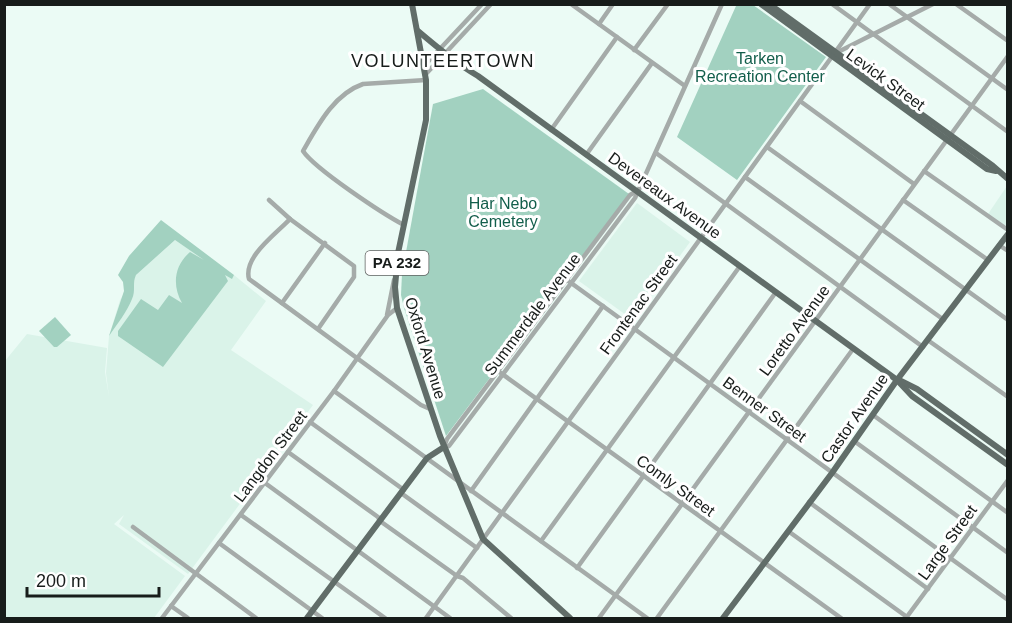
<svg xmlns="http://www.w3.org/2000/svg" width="1012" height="623" font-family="Arial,sans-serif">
	<rect width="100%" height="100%" fill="#ebfbf5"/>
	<g fill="#daf3e9">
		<polygon points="1007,186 1007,223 1005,226 988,214"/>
		<polygon points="637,203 690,242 633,320 579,281"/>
		<polygon points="175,240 232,278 234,275 266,301 231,350 313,405 188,574 119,524 124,515 114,524 185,576 154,618 5,618 5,361 27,334 107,348 105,372 109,397 106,373 109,336 120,300 136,275"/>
	</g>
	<g fill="#a2d1c0">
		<polygon points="735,5 753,5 826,57 737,180 677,137 736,6"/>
		<polygon points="483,89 629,194 446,436 404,308 401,295 402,274 433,104"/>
		<path d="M161,220L234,275L232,279L225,275L228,281L163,367L118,336V331L141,299L158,310L169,295L182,303C172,285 174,266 190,252L204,260L175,240L136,275C132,283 136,290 132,299C127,312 117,324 109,336L124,291L123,282L118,275L129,256Z"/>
		<polygon points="55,317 71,335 57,347 54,347 39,331"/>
	</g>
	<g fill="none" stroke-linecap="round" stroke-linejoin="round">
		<g stroke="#a5aba9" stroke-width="4.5">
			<polyline points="571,4 685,86"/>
			<polyline points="832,4 1008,132"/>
			<polyline points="889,4 1008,90"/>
			<polyline points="956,4 1008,41"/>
			<polyline points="599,24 613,4"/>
			<polyline points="634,50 668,4"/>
			<polyline points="838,52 933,4"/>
			<polyline points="423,67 482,4"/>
			<polyline points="431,68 458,63"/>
			<polyline points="425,75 491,4"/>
			<polyline points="800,101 914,184"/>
			<polyline points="551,130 617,37"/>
			<polyline points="767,147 1008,320"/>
			<polyline points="656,153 923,347"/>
			<polyline points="586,155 652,63"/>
			<polyline points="924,171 1008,230"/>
			<polyline points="745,177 944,320"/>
			<polyline points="269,200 290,219 354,266 354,277 318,329"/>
			<polyline points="903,200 988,260"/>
			<path d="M290,219C276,234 243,257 249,279L421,405L430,409"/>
			<path d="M404,225C383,214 315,169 303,151C318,125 334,94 363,84L426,80"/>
			<polyline points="999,245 1008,251"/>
			<polyline points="567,280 1008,600"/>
			<polyline points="282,303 325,243"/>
			<polyline points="387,315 394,280"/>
			<polyline points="929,341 1008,397"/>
			<polyline points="498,371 841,618"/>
			<polyline points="334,391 647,618"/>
			<polyline points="873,415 1008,513"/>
			<polyline points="310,422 404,490"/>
			<polyline points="854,441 1008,553"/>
			<polyline points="444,447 449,446 635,198 722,4"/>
			<polyline points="444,447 447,439 630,195 637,191"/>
			<polyline points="288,452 378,517 380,521 457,576 463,578 511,618"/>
			<polyline points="265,483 450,618"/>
			<polyline points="471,491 603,306"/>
			<polyline points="401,493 477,548"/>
			<polyline points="809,502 928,589"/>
			<polyline points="241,515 385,618"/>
			<polyline points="133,527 256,618"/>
			<polyline points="788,531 907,617"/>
			<polyline points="541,541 740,266"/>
			<polyline points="219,543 322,618"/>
			<polyline points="577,568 776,292"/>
			<polyline points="171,606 188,618"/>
			<polyline points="162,618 334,391 388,315 397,308"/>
			<polyline points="426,618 870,4"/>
			<polyline points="599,618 1008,56"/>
			<polyline points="657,618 853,349"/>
			<polyline points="906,618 1008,480"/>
		</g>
		<g stroke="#616d69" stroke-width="6">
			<polyline points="412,4 426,80 426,120 398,253 395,287 397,308 440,436 483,539 570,618"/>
			<polyline points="761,4 987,169 996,171"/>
			<polyline points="769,4 993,166 1008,179"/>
			<path d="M418,31C437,47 456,63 478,76L897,380L912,396L1008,465"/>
			<polyline points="901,381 917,389 1008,455"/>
			<polyline points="307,618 427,458 444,447"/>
			<polyline points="723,618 832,473 897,380 1008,234"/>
		</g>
	</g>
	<g text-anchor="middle" stroke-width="6" stroke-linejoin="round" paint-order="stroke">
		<rect fill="#fff" stroke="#5d605f" stroke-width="1.5" x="365.5" y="251" width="63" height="24" rx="4.5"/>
		<g font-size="15" font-weight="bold" fill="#171c1a">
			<text x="397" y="268">PA 232</text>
		</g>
		<g font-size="16" fill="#125e4b" stroke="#fff">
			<text x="760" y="64">Tarken<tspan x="760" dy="18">Recreation Center</tspan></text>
			<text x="503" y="209">Har Nebo<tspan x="503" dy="18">Cemetery</tspan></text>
		</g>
		<g font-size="16" fill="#171c1a" stroke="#fff">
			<text transform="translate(886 79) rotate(36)" y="6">Levick Street</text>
			<text transform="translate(665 195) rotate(36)" y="6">Devereaux Avenue</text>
			<text transform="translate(638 304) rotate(-54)" y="6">Frontenac Street</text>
			<text transform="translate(532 314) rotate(-53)" y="6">Summerdale Avenue</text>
			<text transform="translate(794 330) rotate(-54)" y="6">Loretto Avenue</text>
			<text transform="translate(426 348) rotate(73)" y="6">Oxford Avenue</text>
			<text transform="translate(765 409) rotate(36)" y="6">Benner Street</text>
			<text transform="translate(854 418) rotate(-55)" y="6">Castor Avenue</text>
			<text transform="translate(270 456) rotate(-53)" y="6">Langdon Street</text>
			<text transform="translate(676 485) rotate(36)" y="6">Comly Street</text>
			<text transform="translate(947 542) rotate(-54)" y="6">Large Street</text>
		</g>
		<g font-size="18" letter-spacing="1.5" fill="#171c1a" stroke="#fff">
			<text x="443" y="67">VOLUNTEERTOWN</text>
		</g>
	</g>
	<rect width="1012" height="623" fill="none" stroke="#171c1a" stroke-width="12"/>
	<path d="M27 587v9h132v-9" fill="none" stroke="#171c1a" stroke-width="3"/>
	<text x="36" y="587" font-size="18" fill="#171c1a" stroke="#ffffff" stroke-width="4.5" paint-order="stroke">200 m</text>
</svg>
